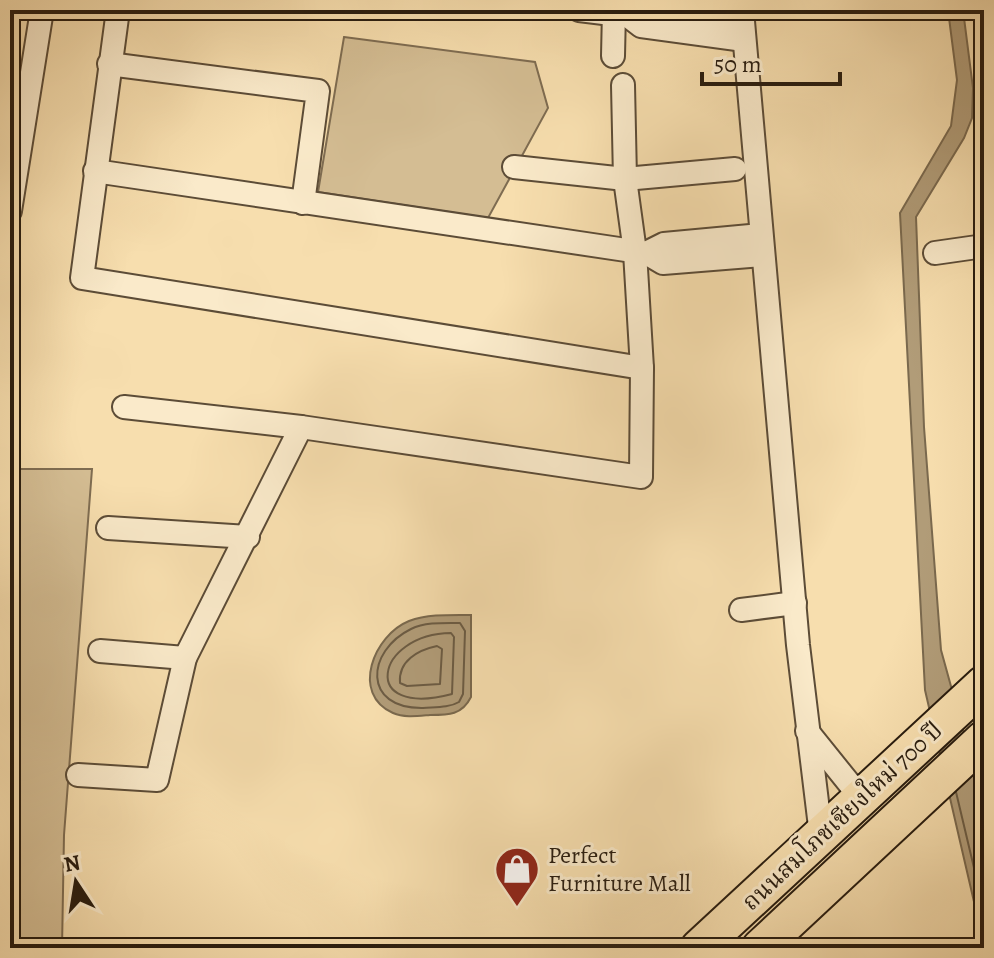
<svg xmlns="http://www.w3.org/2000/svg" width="994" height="958" font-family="Alegreya,'Noto Serif Thai',serif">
	<rect width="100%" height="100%" fill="#f7deae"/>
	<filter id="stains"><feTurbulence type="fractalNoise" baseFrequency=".0025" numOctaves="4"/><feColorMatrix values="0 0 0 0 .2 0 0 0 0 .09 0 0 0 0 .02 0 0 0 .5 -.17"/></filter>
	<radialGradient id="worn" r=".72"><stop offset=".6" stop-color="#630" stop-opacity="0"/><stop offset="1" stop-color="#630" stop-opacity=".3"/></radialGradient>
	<g fill="#d4bd93" stroke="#7e6c51" stroke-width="2">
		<polygon points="344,37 535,62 548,108 488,218 318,192"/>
		<polygon points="10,469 92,469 64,835 62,948 10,948"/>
	</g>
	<g fill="#b19c78" stroke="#7a694e" stroke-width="2">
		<polygon points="948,10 963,10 973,88 972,118 964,138 916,217 924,427 941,650 984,806 984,945 925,690 900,213 951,126 957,80"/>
		<path d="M471,615V697C462,715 449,715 430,715C418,716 404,718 393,713C350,694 374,635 409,621C428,614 450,615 471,615Z"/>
	</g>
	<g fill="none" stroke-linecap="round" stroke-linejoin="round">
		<g stroke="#6c5c44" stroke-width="2">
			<path d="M460,623L465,631L463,694L459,702C449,708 435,707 423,708C362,709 366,651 411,629C425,622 444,623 460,623Z"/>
			<path d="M451,633L454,637L452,694C358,719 375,634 451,633Z"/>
			<path d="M437,646L442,649L440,684L407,686L400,683C398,661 418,650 437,646Z"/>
			<polyline points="956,792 984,910"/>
		</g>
		<g stroke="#5c4c37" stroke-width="26">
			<g id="street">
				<polyline points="118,10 82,278 642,368"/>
				<polyline points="579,10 628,16 640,10"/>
				<polyline points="646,10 743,19"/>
				<polyline points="742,10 798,645 821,835"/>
				<polyline points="628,16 641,26 744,40"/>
				<polyline points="613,56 614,10"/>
				<polyline points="109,64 318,91 303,203"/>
				<polyline points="514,167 625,179 735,169"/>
				<polyline points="95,171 646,253 663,263 762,255"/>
				<polyline points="10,211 42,10"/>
				<polyline points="646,253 664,244 761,235"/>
				<polyline points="935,253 984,246"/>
				<polyline points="124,407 301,427 641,477 642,368 635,252 625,179 623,85"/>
				<polyline points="108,528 248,537"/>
				<polyline points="741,610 795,603"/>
				<polyline points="100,651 185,658"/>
				<polyline points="807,731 861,798"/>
				<polyline points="78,775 157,780 185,658 301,427"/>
			</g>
		</g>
		<g stroke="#281c0f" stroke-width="40">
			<g id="primary">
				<polyline points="699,948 984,684"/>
				<polyline points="760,948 984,739"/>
			</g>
		</g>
		<use href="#street" stroke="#faeaca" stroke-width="22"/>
		<use href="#primary" stroke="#f7deae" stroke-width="36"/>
	</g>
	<defs>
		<g id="shop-pin" transform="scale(2.3)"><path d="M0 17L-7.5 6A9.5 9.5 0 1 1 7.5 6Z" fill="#8f2418" stroke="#faeaca"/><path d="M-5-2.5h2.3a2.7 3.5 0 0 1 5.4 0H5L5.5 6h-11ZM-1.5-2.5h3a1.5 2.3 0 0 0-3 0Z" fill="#fff"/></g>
	</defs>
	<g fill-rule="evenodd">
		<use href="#shop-pin" x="517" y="869"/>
	</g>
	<g text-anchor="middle" stroke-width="6" stroke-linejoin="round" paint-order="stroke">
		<g font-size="24" fill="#281c0f" stroke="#faeaca">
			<text transform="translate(842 816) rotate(-43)" y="8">ถนนสมโภชเชียงใหม่ 700 ปี</text>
		</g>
		<g font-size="24" fill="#281c0f" stroke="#faeaca" text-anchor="start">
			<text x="548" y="863">Perfect<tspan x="548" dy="28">Furniture Mall</tspan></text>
		</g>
	</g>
	<rect width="994" height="958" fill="none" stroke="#f7deae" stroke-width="40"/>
	<rect x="12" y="12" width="970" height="934" fill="none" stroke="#281c0f" stroke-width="4"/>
	<rect x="20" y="20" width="954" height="918" fill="none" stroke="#281c0f" stroke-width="2"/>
	<g transform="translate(76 882) rotate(348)" stroke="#faeaca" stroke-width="6" paint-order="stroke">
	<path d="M0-6L14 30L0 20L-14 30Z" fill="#281c0f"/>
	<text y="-12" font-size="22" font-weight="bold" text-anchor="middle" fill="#281c0f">N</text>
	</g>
	<path d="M702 72v12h138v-12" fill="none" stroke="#281c0f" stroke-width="4"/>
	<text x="714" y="72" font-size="24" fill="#281c0f" stroke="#faeaca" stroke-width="6" paint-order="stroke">50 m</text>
	<rect width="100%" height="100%" filter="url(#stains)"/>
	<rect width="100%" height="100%" fill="url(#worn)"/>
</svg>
